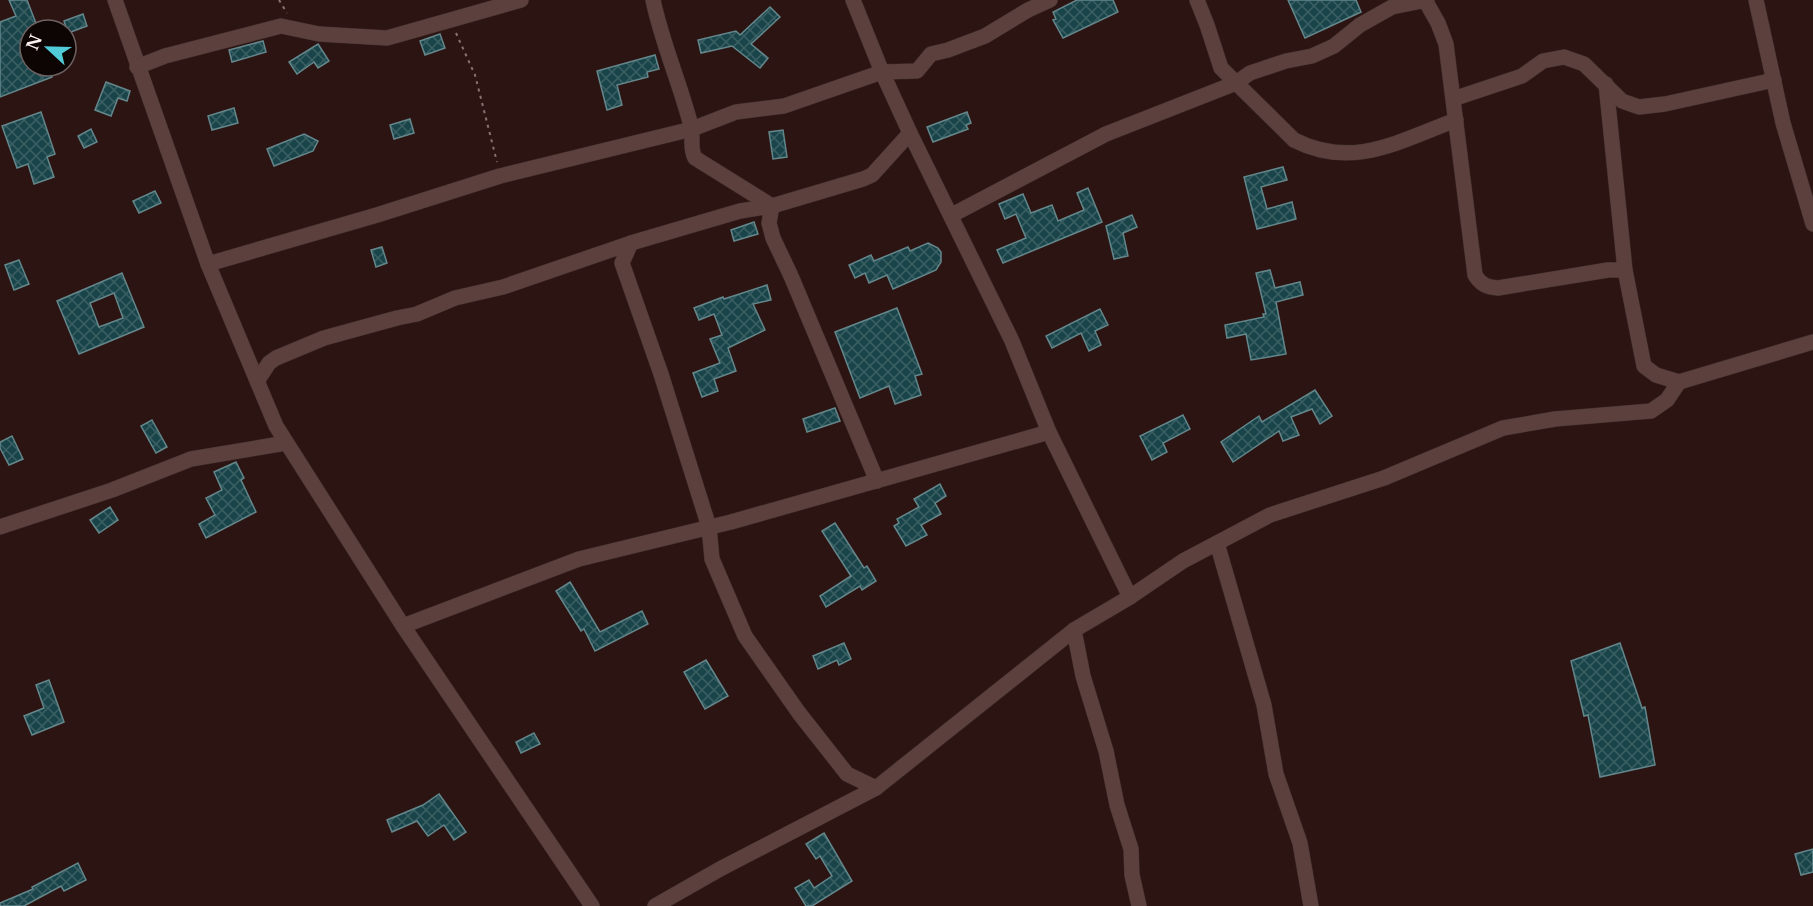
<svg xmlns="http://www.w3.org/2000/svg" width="1813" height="906" font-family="'Libre Baskerville',serif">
	<defs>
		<pattern id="building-cross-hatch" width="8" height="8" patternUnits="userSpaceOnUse" patternTransform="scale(1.5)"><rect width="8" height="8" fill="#19454a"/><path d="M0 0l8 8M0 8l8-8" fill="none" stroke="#3b6064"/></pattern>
	</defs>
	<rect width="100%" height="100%" fill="#2c1412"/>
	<g fill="url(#building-cross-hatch)" stroke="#64878c" stroke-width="1.5" fill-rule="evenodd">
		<polygon points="9,0 27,0 37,26 30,29 30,66 48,66 52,77 0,97 0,22 16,16"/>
		<polygon points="1077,0 1113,0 1118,12 1063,38 1053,20 1056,19 1053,12"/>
		<polygon points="1288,0 1356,0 1361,12 1305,38"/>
		<polygon points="770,7 780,17 751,44 768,58 760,68 732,46 701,53 698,40 736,31 740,35"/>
		<polygon points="83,14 87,26 68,33 64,21"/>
		<polygon points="440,34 445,48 425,55 420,41"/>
		<polygon points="263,41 266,52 232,62 229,50"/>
		<polygon points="318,44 329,61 318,68 314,62 297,74 289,62"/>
		<polygon points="655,55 659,69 647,72 648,77 617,85 622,105 607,110 597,71"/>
		<polygon points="106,82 130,91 127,101 118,98 111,116 95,110"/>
		<polygon points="234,108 238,123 212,130 208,116"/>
		<polygon points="41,112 55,154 47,157 54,177 34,184 28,164 17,168 2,126"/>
		<polygon points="967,112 971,123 966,125 968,129 933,142 927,127"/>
		<polygon points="410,119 414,133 394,139 390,125"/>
		<polygon points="91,129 97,142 84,148 78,136"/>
		<polygon points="783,130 787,157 773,159 769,132"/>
		<polygon points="304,134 318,141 313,151 274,166 267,149"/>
		<polygon points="1283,167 1287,180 1261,187 1267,209 1292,202 1296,219 1257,229 1244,177"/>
		<polygon points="1088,188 1102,222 1003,263 997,250 1026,238 1016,214 1005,219 999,204 1023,194 1031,213 1052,205 1058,221 1084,210 1077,193"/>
		<polygon points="155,191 161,203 139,213 133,201"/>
		<polygon points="1132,215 1137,227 1123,233 1128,256 1114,259 1106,226"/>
		<polygon points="754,222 758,234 734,241 731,230"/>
		<polygon points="928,243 938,248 941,252 941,262 936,270 893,289 887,275 869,283 865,273 855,278 849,265 871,255 874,261 908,247 910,251"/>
		<polygon points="382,247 387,263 376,267 371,250"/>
		<polygon points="19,260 29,284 14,290 5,265"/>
		<polygon points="1270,270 1275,288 1300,282 1303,295 1276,302 1286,354 1251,360 1246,334 1227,338 1225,325 1264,317 1263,314 1266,314 1256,273"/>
		<path d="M122,273L144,327L79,354L57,301ZM114,293L123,318L99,327L90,303Z"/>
		<polygon points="767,285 771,300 753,304 765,330 728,348 736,371 714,379 718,391 702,397 693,373 720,363 710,339 722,335 714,314 699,320 694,308 723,297 724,299"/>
		<polygon points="897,308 922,374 915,376 921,395 895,404 889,386 860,398 835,332"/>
		<polygon points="1100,309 1108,325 1095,331 1101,345 1089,351 1081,333 1052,348 1046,336"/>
		<polygon points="1315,390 1332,416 1320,424 1312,409 1291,417 1299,435 1283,441 1279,431 1233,462 1221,442 1259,416 1262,422"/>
		<polygon points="835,408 840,421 807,432 803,419"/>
		<polygon points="1183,415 1190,429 1163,443 1167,452 1152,460 1140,436"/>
		<polygon points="152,420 167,447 156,453 141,426"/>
		<polygon points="12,436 23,459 9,465 0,448 0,442"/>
		<polygon points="236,462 244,478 241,480 256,512 206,538 199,524 215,515 206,498 222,490 214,472"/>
		<polygon points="940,484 946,496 935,503 941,514 921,525 927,535 906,546 894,526 899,523 897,519 919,507 914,499"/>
		<polygon points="110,507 118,520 99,533 90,520"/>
		<polygon points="835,523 864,568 867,566 876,581 862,590 860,586 826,607 820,596 851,576 822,531"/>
		<polygon points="570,582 600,632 642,611 648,624 595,651 584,629 581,631 556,591"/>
		<polygon points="844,643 851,659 839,665 837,660 818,669 813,656"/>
		<polygon points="1620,643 1642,708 1645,707 1655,765 1600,777 1588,715 1584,716 1571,661"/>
		<polygon points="706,660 728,696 705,709 684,672"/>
		<polygon points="49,680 64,722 32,735 24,716 44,708 36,685"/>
		<polygon points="534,733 540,744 521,753 516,742"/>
		<polygon points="439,794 466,832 454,840 444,825 428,836 417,821 392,832 387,820 423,805"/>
		<polygon points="824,833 852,881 812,906 806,906 795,888 809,880 814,888 832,876 820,856 816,859 806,844"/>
		<polygon points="1813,849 1813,872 1801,875 1795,854"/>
		<polygon points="78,863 86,880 64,891 61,886 24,906 0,906 0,903 33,889 32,887"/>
	</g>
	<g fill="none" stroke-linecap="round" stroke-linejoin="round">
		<g stroke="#3d2d2c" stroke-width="16">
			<g id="minor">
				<polyline points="115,0 208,264 276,426 403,626 592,906"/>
				<path d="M653,0C662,43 680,83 691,126C694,137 689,147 695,158L772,206L769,223L773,238L791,276L877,481"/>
				<polyline points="853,0 882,72 910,133 1012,341 1049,432 1130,597"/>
				<path d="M1197,0L1207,25L1221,68L1294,140C1353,170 1399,141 1456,120"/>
				<path d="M1425,0L1438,23L1446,44L1475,275C1481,285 1487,287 1498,288L1608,270H1625L1644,366L1656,375L1679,382L1813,342"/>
				<polyline points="1756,0 1783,123 1813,224"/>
				<polyline points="137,67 165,56 281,26 319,34 387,38 521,0"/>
				<polyline points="1606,84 1625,270"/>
				<polyline points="1453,99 1522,76 1543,61 1564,57 1584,64 1622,101 1639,107 1665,104 1774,80"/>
				<polyline points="952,215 1106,134 1236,83 1250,73 1286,61 1312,56 1334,46 1360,25 1392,7 1427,0"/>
				<polyline points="631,243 622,263 661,374 709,527 712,559 745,636 799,713 847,774 876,788"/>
				<polyline points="208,264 377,215 500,176 692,129 736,112 784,106 882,72 917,71 931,54 948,50 985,36 1028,10 1050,0"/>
				<polyline points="258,380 269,363 276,358 324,338 397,318 417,314 455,298 503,287 631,243 740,211 772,206 863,179 872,175 910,133"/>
				<polyline points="0,527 112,490 191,459 286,443"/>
				<polyline points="1217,543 1264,705 1276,774 1300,843 1311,906"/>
				<polyline points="403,626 579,559 731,522 1049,432"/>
				<polyline points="1074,630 1083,676 1106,751 1117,805 1131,849 1132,875 1139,906"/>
				<polyline points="655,906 720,869 876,788 1074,630 1130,597 1183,561 1270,515 1384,478 1503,428 1555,419 1651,411 1667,400 1679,382"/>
			</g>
		</g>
		<g stroke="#867472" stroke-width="2" stroke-dasharray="3 4.5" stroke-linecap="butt">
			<polyline points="279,0 287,13"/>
			<polyline points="456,33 475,75 497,162"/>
		</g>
		<use href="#minor" stroke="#5c403d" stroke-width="15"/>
	</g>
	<g transform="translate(48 48) rotate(292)"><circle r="28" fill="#0d0404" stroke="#6d6362" stroke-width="1.5"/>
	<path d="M0-4.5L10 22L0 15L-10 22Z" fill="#52cbd9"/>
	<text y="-9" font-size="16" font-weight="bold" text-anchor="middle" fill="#fdf2f0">N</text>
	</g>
</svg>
